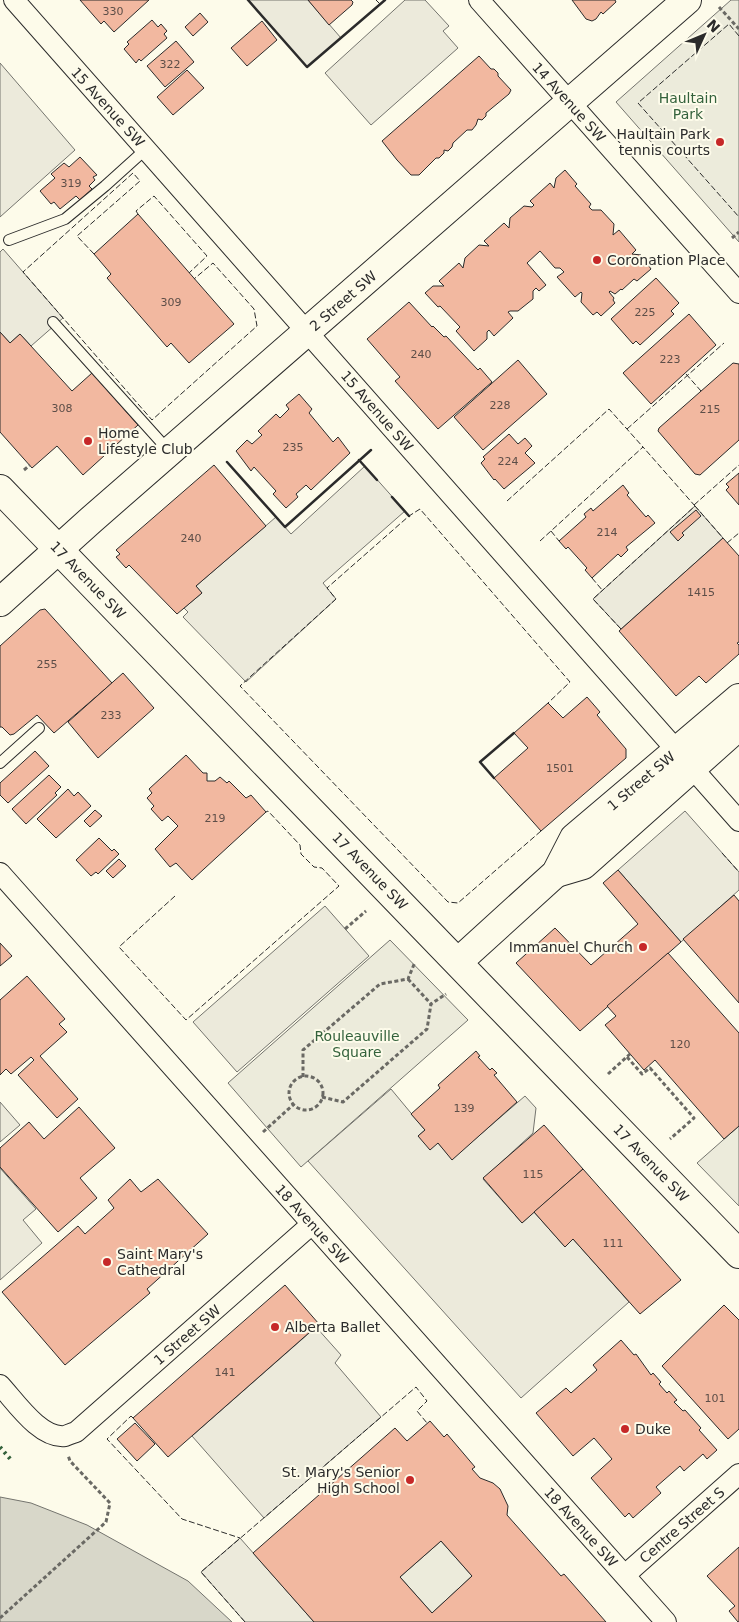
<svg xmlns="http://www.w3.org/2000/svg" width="739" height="1622" font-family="'DejaVu Sans',sans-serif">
	<rect width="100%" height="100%" fill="#fdfbea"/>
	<g fill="#ecebdb" stroke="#74746e">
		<polygon points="731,0 739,0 739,242 616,102"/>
		<polygon points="390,940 468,1020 301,1167 228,1083"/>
		<polygon points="739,1126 739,1206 697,1163"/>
		<polygon points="441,1541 472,1576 432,1613 400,1577"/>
	</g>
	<g fill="#eceadb" stroke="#74746e">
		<polygon points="248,0 308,0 341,38 307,67"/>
		<polygon points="405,0 425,0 449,26 443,31 458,48 371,125 325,73"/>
		<polygon points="0,63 75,150 0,217"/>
		<polygon points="3,249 63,318 31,346 20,334 10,343 0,332 0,252"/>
		<polygon points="365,466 405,511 323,583 336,599 246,682 183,617 188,612 184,608 202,593 196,586 276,517 291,534"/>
		<polygon points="695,506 723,538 621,629 593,599"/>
		<polygon points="685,811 739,872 739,890 681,942 618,870"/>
		<polygon points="325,906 369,956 237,1072 193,1022"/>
		<polygon points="391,1089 425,1130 418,1136 438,1143 452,1159 525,1096 536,1108 533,1133 483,1179 522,1223 534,1212 565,1247 573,1239 629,1302 521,1398 308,1161"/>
		<polygon points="0,1102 20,1125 0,1142"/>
		<polygon points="0,1168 36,1209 23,1220 42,1243 0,1280"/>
		<polygon points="316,1327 341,1355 335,1363 381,1417 264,1518 192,1436"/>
		<polygon points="240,1538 314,1622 245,1622 201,1572"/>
	</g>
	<polygon fill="#d8d7c9" stroke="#74746e" points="0,1497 31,1503 87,1525 188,1581 232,1622 0,1622"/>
	<g fill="#f2b8a0" stroke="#2b2b2b" fill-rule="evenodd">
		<polygon points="80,0 149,0 114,32 104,21 101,24"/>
		<polygon points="308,0 351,0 353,2 352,5 329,25"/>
		<polygon points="572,0 615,0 616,2 603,14 601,12 596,19 592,21 586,19"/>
		<polygon points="200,13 208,22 193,36 185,27"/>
		<polygon points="152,20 158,27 161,24 167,31 164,34 167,38 141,61 139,59 136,63 124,49 129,44 127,42"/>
		<polygon points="262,21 277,40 247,66 231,48"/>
		<polygon points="176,41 194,62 165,87 147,66"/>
		<polygon points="479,56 491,69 494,69 498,73 498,76 511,90 509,94 486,113 486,116 482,120 478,119 476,125 472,130 467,130 453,143 452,147 448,151 444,150 444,153 439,158 436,158 419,175 411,175 397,160 382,141"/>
		<polygon points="187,70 204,88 173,115 157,97"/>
		<polygon points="80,157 97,175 93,177 95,180 89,186 92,189 80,200 76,196 60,209 54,202 51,204 40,191 55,178 51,174 64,163 69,167"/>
		<polygon points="565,170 577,184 575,186 591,204 589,207 592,210 601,210 614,224 613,235 619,230 636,250 632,254 641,255 651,269 637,281 634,279 622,290 621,289 615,294 610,291 609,292 614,298 613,300 615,303 601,316 597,312 593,315 581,302 582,293 581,292 575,297 557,277 564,272 560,268 555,268 540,251 527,263 546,285 539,291 536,288 533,291 533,299 518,311 510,311 508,312 513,318 494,336 489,330 487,332 487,339 474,351 456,331 460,327 440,306 438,307 425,293 433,286 444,286 439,281 459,263 463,268 465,258 479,245 489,246 484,241 504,223 509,228 510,218 524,206 532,207 534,205 530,201 550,183 554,188 556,178"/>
		<polygon points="138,214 234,324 189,363 171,343 167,347 107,278 111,274 94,254"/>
		<polygon points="656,278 679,303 671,311 674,314 640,345 636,341 633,344 611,319"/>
		<polygon points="409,302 432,327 433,326 444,337 446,336 478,370 480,368 492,382 438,429 395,381 400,377 367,339"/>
		<polygon points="689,314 716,345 651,404 623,373"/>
		<polygon points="0,332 10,343 20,334 72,391 92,373 138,425 83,475 57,446 32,468 0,432"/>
		<polygon points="518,360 547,394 483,450 454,417"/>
		<polygon points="733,363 739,364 739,440 700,475 695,474 658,431 659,428"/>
		<polygon points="299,394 312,409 309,413 333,442 338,437 350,453 311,490 306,485 296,494 298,497 286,508 273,494 276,491 254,467 251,471 236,451 247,440 252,444 262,435 258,431 276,414 280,418 289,409 286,405"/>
		<polygon points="509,434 518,444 525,438 532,446 525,453 535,463 504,489 495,479 494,480 481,463 485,459 483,457"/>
		<polygon points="214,465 266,526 196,586 202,593 177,614 129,565 126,568 116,557 120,554 116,550"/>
		<polygon points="739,473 739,505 726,490 729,487 726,484"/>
		<polygon points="623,485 629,493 627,495 646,517 648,515 655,523 626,547 628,550 621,557 618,554 592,578 585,570 587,568 568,547 566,549 559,541 586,517 584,514 591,508 593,511"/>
		<polygon points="696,510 701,516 682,533 684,535 678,541 670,532"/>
		<polygon points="723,538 739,556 739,642 737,643 739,645 739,654 706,683 699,676 676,696 619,631"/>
		<polygon points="45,609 112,683 54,733 37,715 14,734 10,735 2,727 0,727 0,646 40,610"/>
		<polygon points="123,673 154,708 98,758 68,722"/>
		<polygon points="587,697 600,712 597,715 626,749 626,758 541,831 494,778 528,748 514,733 548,703 563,718"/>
		<polygon points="35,751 49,766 8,803 0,795 0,783"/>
		<polygon points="186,755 203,773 207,773 207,781 215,781 220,777 227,783 229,781 246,798 251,795 266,812 192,880 176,863 170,867 155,849 178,826 168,816 162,821 151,809 154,806 147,798 152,793 149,789"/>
		<polygon points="49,775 61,787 55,793 57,795 26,824 12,809"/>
		<polygon points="68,789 74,796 78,792 91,806 56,838 37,819"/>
		<polygon points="95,810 102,816 90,827 84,821"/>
		<polygon points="99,838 112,851 114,849 119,854 98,874 96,872 91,876 76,860"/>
		<polygon points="119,859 126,866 113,878 106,871"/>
		<polygon points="618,870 681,942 580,1031 516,963 555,928 591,965 638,924 603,883"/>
		<polygon points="734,895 739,901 739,1003 683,939"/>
		<polygon points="0,943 12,956 0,966"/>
		<polygon points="668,953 739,1033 739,1126 724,1139 655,1060 644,1070 605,1025 616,1016 607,1006"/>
		<polygon points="27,976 65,1019 59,1024 67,1032 40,1056 78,1099 57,1118 18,1075 34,1060 31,1057 11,1074 6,1069 0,1075 0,1000"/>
		<polygon points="476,1051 480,1056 478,1057 490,1070 492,1068 497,1073 494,1075 517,1102 452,1160 438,1143 430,1150 418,1136 425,1130 411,1114 440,1088 438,1085"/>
		<polygon points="79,1107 115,1148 80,1178 97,1198 58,1232 0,1167 0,1148 29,1122 44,1139"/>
		<polygon points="544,1125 583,1169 522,1223 483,1178"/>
		<polygon points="583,1169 681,1280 640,1314 573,1239 565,1247 534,1212"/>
		<polygon points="130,1179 141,1192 158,1179 208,1234 147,1289 150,1293 65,1365 2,1292 78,1226 85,1234 114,1208 108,1200"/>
		<polygon points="285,1285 319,1324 168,1457 133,1418"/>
		<polygon points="724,1305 739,1320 739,1429 728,1439 662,1366"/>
		<polygon points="621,1340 634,1355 636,1354 651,1375 653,1373 661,1382 659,1384 667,1393 669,1391 677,1400 674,1402 683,1411 685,1410 701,1428 699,1430 717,1450 707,1459 703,1454 684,1471 680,1466 656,1487 661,1493 633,1518 629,1513 625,1517 591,1478 612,1459 594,1438 573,1456 536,1413 566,1388 571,1393 597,1370 593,1365"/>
		<path d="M430,1421L444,1437L447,1434L475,1467L472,1469L480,1478L493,1483L500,1489L508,1506L507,1515L561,1576L564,1574L606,1622H314L253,1553L395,1428L407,1441ZM441,1541L472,1576L432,1613L400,1577Z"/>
		<polygon points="135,1423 155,1444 137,1461 117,1439"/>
		<polygon points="739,1547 739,1622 738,1622 729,1611 735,1606 707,1576"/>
	</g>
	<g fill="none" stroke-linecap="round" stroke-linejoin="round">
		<g stroke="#2b2b2b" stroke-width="12">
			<g id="lane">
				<polyline points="9,240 65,219 105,186 146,149"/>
				<polyline points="53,322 169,451"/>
				<polyline points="0,763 39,728"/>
			</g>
		</g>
		<g stroke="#2b2b2b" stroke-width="22">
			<g id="street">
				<polyline points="14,0 739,821"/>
				<polyline points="479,0 739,293"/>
				<polyline points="0,873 666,1622"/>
				<path d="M0,1385C15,1401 40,1439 65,1436C68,1435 72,1433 76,1432L312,1224"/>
				<polyline points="625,1575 739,1474"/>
			</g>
		</g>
		<g stroke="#2b2b2b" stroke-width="30">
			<g id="secondary">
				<polyline points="0,489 739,1254"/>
				<polyline points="0,602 91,520 687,0"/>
				<polyline points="556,873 583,865 739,726"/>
				<polyline points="458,962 556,873 574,838 739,698"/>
			</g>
		</g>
		<g stroke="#6a6964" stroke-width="3" stroke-dasharray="4 2.5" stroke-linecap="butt">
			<polyline points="719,7 739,29"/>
			<polyline points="732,238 739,232"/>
			<polyline points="24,470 30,465"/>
			<polyline points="345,929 366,911"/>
			<polyline points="408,979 431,1004"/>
			<polyline points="627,1057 642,1074 650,1068 694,1118 670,1139"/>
			<polyline points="608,1074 630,1054"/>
			<circle cx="306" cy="1093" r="17"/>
			<polyline points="303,1077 303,1050 380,984 408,979 415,962"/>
			<polyline points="322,1097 343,1102 427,1029 431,1004 446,994"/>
			<polyline points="263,1132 294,1104"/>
			<polyline points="0,1618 106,1522 110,1503 70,1461 68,1455"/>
		</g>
		<use href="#lane" stroke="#fdfbea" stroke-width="10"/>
		<use href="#street" stroke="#fdfbea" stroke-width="20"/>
		<use href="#secondary" stroke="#fdfbea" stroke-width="28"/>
		<polyline stroke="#34623c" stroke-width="4" stroke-dasharray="2.5 4" stroke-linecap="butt" points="0,1447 12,1461"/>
		<g stroke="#2b2b2b" stroke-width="1" stroke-dasharray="6 2.5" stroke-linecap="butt">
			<polyline points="376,0 380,4"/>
			<polyline points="739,36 729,24 638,103 739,217"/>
			<polyline points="138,214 136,211 154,196 207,256 189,273"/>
			<polyline points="94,254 77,236 140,181 133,173 23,272 152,420 257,326 254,309 213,263 194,279"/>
			<polyline points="686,374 701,391"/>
			<polyline points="627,429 724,343"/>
			<polyline points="507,501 609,409 643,447"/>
			<polyline points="694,505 739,465"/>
			<polyline points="551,531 559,541"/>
			<polyline points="540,541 643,447 695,506"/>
			<polyline points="727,543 739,533"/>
			<polyline points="592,578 603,591"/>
			<polyline points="621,629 593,599 695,506 723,538"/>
			<polyline points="541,831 458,903 448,902 240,686 336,599 327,588 409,516 420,509 570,682 548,703"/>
			<polyline points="722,853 739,872"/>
			<polyline points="175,896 119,947 186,1020 339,886 322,868 314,867 301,854 300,845 268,811 266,812"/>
			<polyline points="133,1418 131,1416 107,1439 182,1519 240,1538"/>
			<polyline points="245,1622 201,1572 416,1387 427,1401 417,1411 427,1423"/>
		</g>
		<g stroke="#2b2b2b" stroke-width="2.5">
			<polyline points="248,0 307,67 385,0"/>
			<polyline points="359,460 377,480"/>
			<polyline points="227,462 285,527 371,450"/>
			<polyline points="392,497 409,516"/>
			<polyline points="494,778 480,762 514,733"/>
		</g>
	</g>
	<g fill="#c62828" stroke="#fdfbea" stroke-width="2">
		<circle cx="720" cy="142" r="5"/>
		<circle cx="597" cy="260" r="5"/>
		<circle cx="88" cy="441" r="5"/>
		<circle cx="643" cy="947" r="5"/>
		<circle cx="107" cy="1262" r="5"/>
		<circle cx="275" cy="1327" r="5"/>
		<circle cx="625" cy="1429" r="5"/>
		<circle cx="410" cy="1480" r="5"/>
	</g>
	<g text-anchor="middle" stroke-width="4" stroke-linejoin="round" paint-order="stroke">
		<g font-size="11" fill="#5d4e48">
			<text x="113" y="15">330</text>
			<text x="170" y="68">322</text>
			<text x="71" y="187">319</text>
			<text x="171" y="306">309</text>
			<text x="645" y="316">225</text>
			<text x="421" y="358">240</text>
			<text x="670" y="363">223</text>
			<text x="500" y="409">228</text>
			<text x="62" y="412">308</text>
			<text x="710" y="413">215</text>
			<text x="293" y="451">235</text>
			<text x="508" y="465">224</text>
			<text x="607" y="536">214</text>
			<text x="191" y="542">240</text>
			<text x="701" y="596">1415</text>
			<text x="47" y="668">255</text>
			<text x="111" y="719">233</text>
			<text x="560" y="772">1501</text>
			<text x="215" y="822">219</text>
			<text x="680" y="1048">120</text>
			<text x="464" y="1112">139</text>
			<text x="533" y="1178">115</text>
			<text x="613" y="1247">111</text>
			<text x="225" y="1376">141</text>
			<text x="715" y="1402">101</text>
		</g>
		<g font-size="14" fill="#34623c" stroke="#fdfbea">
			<text x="688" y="103">Haultain<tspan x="688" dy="16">Park</tspan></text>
			<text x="357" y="1041">Rouleauville<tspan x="357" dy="16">Square</tspan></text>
		</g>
		<g font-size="14" fill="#2b2b2b" stroke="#fdfbea">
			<text transform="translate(569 102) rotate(48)" y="5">14 Avenue SW</text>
			<text transform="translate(108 107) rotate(48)" y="5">15 Avenue SW</text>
			<text transform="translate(343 301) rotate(-41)" y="5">2 Street SW</text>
			<text transform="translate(377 411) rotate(49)" y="5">15 Avenue SW</text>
			<text transform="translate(88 580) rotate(46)" y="5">17 Avenue SW</text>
			<text transform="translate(641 781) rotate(-40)" y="5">1 Street SW</text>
			<text transform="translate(370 871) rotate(46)" y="5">17 Avenue SW</text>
			<text transform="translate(651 1163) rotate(46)" y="5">17 Avenue SW</text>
			<text transform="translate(312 1224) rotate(48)" y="5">18 Avenue SW</text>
			<text transform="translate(187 1335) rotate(-41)" y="5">1 Street SW</text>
			<text transform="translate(682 1525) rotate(-41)" y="5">Centre Street S</text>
			<text transform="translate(581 1527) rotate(48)" y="5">18 Avenue SW</text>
		</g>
		<g font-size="14" fill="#2b2b2b" stroke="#fdfbea" text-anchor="start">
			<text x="710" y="139" text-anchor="end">Haultain Park<tspan x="710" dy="16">tennis courts</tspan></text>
			<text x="607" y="265">Coronation Place</text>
			<text x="98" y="438">Home<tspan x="98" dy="16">Lifestyle Club</tspan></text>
			<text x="633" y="952" text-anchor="end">Immanuel Church</text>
			<text x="117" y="1259">Saint Mary's<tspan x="117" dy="16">Cathedral</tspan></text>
			<text x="285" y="1332">Alberta Ballet</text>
			<text x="635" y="1434">Duke</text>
			<text x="400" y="1477" text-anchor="end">St. Mary's Senior<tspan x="400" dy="16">High School</tspan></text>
		</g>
	</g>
	<g transform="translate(704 35) rotate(46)" stroke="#fdfbea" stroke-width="4" paint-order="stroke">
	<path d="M0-4L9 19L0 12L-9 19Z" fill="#2b2b2b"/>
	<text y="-8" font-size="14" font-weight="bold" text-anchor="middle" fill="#2b2b2b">N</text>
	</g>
</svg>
